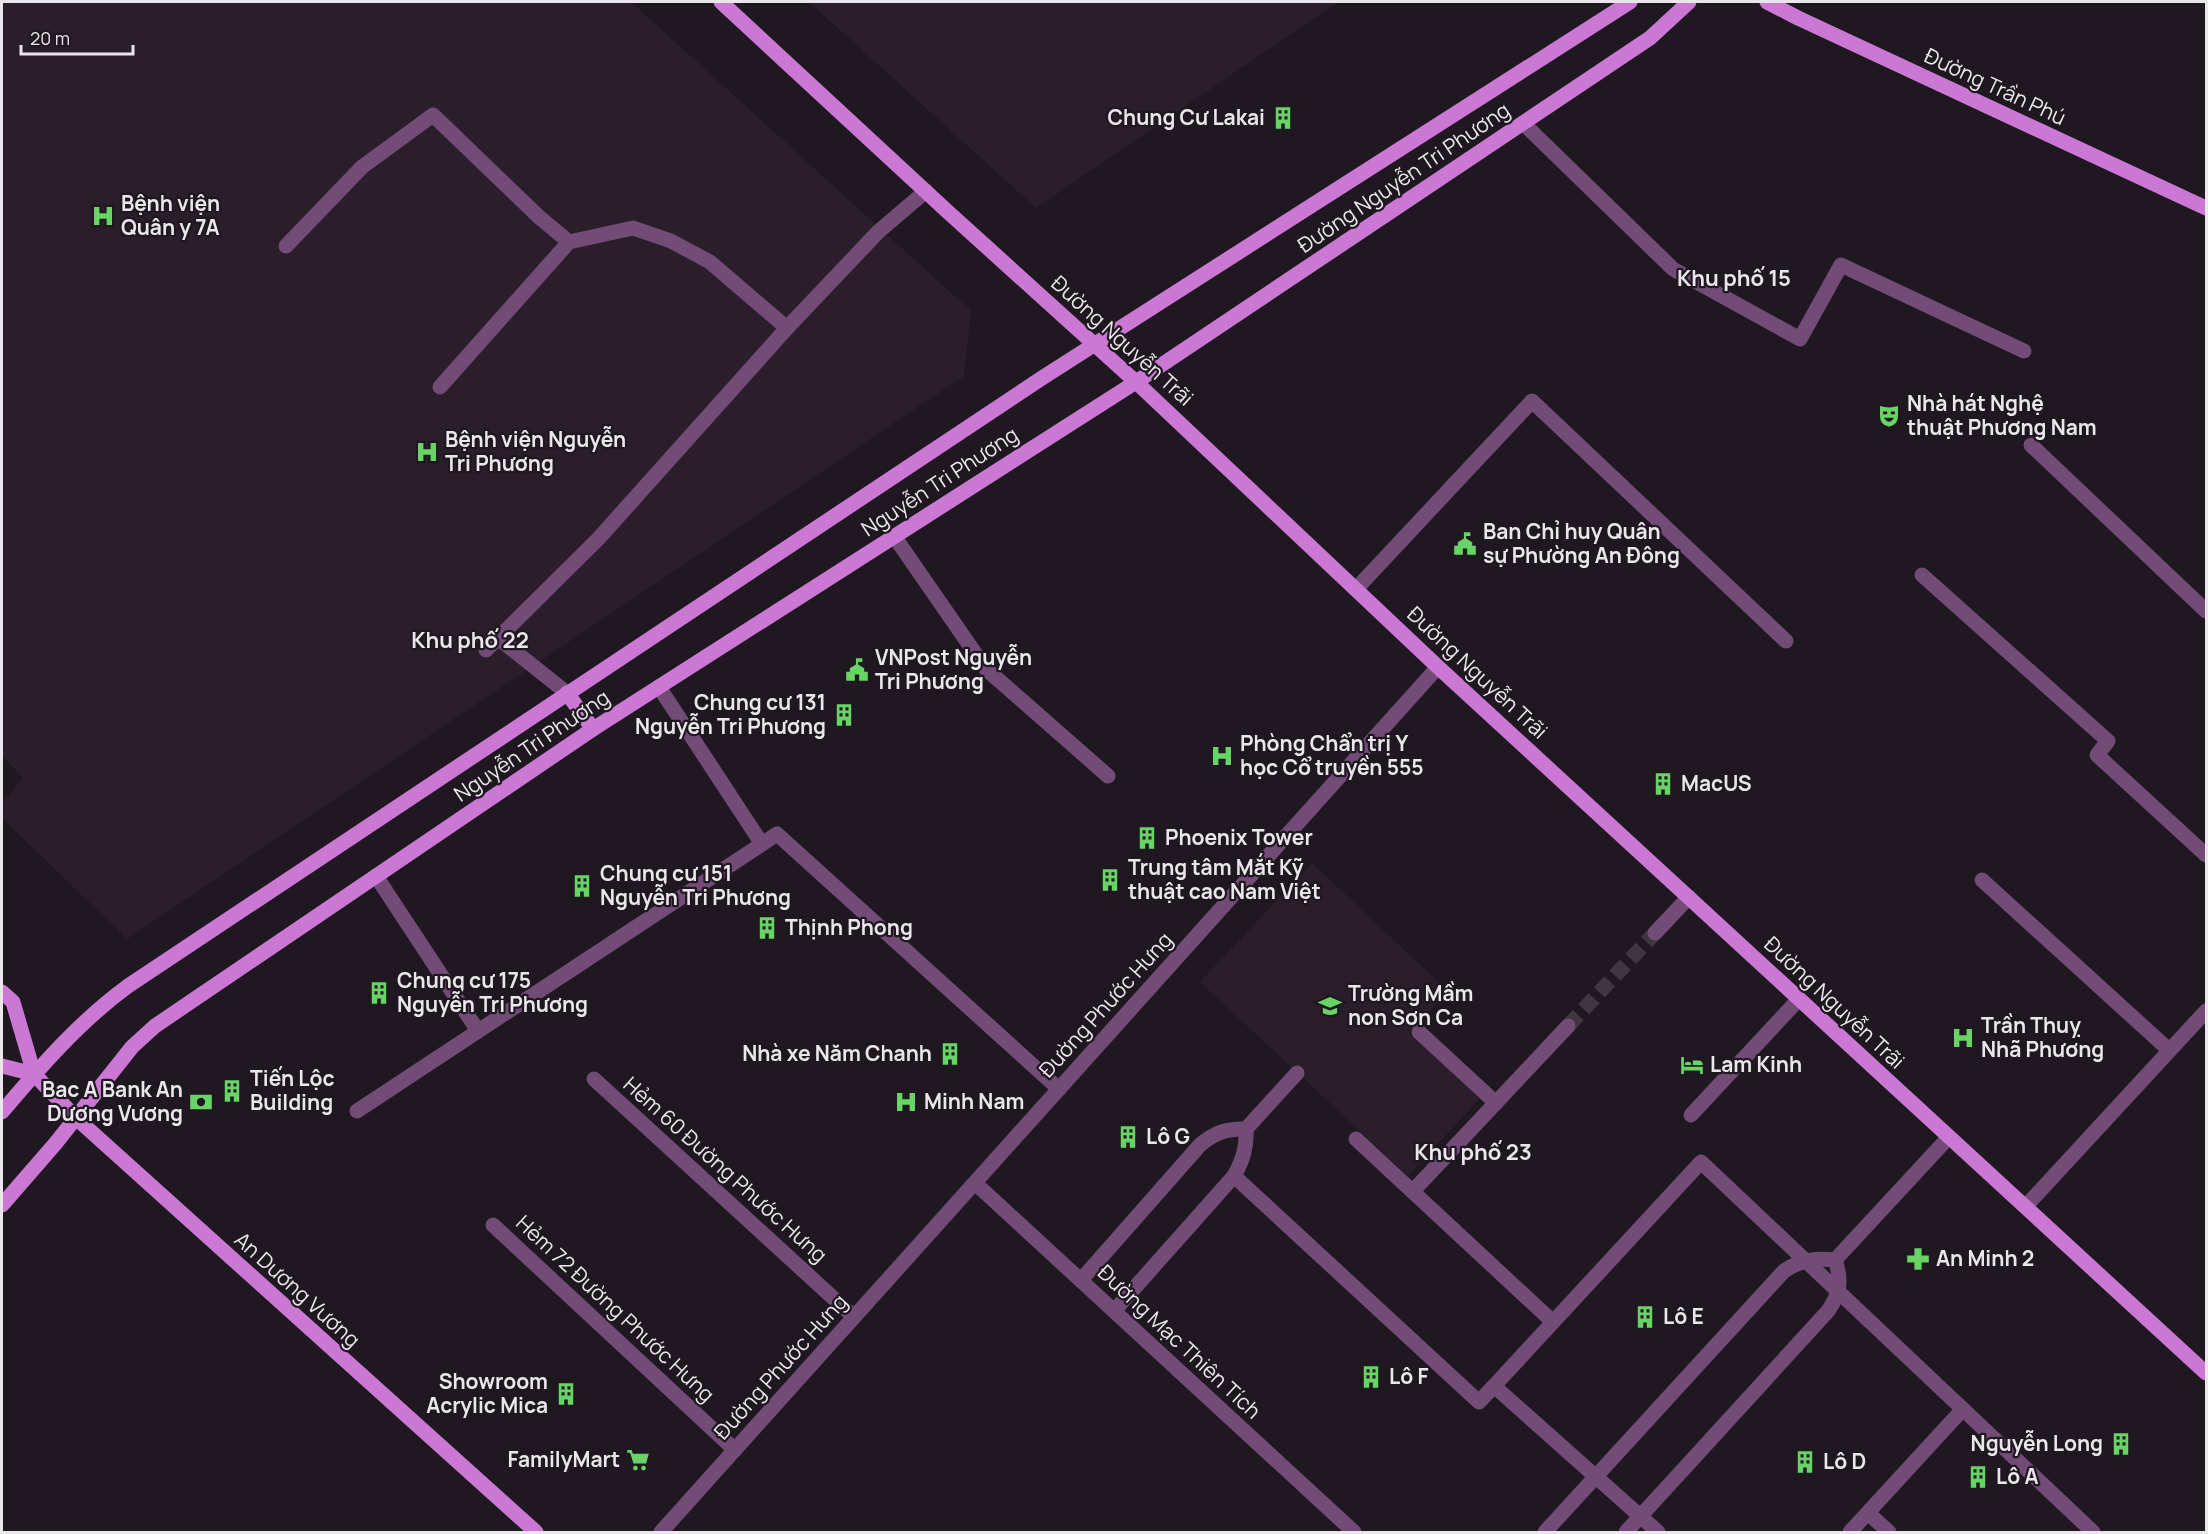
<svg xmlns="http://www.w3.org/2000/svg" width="2208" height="1534" font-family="Manrope,sans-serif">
	<rect width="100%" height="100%" fill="#1f1820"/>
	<g fill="#2a1e2b">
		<polygon points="2,2 631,2 971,311 964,376 127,939 2,818 2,803 23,778 2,756"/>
		<polygon points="809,2 1338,2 1036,208"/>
		<polygon points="1312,863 1448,991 1410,1033 1480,1099 1408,1176 1200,982"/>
	</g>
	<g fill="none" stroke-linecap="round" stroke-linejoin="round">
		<polyline stroke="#3e373f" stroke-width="15" stroke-dasharray="15 8" stroke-linecap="butt" points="1568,1026 1655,933"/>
		<g stroke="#724b76" stroke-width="15">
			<polyline points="1523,123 1673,269 1800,339 1841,265 2024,351"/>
			<polyline points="286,246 362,167 433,115 539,217 569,242"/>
			<polyline points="440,387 569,242 633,228 671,241 710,262 787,328"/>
			<polyline points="2031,445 2206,611"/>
			<polyline points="894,536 986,669 1108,776"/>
			<polyline points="1922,575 2108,741 2097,755 2206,855"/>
			<polyline points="1356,589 1532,401 1786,641"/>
			<polyline points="498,638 567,693"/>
			<polyline points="486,650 599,538 787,328 878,232 926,191"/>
			<polyline points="659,687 762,844 777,834 1059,1089"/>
			<polyline points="376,876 478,1031"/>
			<polyline points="1982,880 2169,1050"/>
			<polyline points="1655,933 1689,897"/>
			<polyline points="1419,1032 1496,1103"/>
			<polyline points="594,1079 854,1317"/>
			<polyline points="357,1111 762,844"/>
			<polyline points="1691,1115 1799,999"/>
			<polyline points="1356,1139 1553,1322"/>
			<polyline points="1234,1176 1479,1402 1494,1386"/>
			<polyline points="975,1183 1354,1532"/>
			<polyline points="1413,1191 1568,1026"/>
			<polyline points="2026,1206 2206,1011"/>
			<polyline points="493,1225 735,1450"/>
			<polyline points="1835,1260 1949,1137"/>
			<path d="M1081,1280L1200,1145C1214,1133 1227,1128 1246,1129"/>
			<path d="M1114,1311L1234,1176C1243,1160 1247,1147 1246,1129L1297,1073"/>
			<polyline points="1868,1513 1889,1532"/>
			<polyline points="661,1532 1438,667"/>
			<path d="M1545,1532L1784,1271C1800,1260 1816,1258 1835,1260"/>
			<path d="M1626,1532L1828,1311C1840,1294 1842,1279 1835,1260"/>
			<polyline points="1658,1532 1494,1386 1701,1162 2093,1532"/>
			<polyline points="1850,1532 1963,1409"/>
		</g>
		<g stroke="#cb78d5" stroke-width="15">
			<polyline points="721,2 948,212 1136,382 1438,667 2206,1373"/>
			<polyline points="1767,2 1798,18 2206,208"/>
			<polyline points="567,693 593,729"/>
			<polyline points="2,992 13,1002 34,1074 76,1118 536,1532"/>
			<polyline points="2,1066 34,1074"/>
			<path d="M2,1112C40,1067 80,1021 128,986L1042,378L1630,2"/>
			<polyline points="2,1205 55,1144 132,1047 155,1026 593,729 1136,382 1523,123 1650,38 1689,2"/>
		</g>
	</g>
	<defs>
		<g id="building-bare" transform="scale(1.8)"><path d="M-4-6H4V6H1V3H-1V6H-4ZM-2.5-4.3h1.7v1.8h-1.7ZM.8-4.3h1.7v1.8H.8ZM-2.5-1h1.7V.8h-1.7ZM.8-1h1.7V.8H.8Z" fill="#68d465" stroke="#1f1820" stroke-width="2.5" paint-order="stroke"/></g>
		<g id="hospital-bare" transform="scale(1.8)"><path d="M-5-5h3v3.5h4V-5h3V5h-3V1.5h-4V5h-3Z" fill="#68d465" stroke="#1f1820" stroke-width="2.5" paint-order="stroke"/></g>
		<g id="theatre-bare" transform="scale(1.8)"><path d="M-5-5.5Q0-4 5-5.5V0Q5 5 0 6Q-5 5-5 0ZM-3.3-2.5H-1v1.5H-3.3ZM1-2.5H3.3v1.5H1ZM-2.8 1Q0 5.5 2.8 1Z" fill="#68d465" stroke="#1f1820" stroke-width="2.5" paint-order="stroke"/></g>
		<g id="civic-bare" transform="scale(1.8)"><path d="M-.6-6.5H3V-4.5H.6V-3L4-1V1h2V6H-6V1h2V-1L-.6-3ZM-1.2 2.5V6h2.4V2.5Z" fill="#68d465" stroke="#1f1820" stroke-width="2.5" paint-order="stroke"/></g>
		<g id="school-bare" transform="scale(1.8)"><path d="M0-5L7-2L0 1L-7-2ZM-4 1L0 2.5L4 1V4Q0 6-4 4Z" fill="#68d465" stroke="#1f1820" stroke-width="2.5" paint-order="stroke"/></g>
		<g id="hotel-bare" transform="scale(1.8)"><path d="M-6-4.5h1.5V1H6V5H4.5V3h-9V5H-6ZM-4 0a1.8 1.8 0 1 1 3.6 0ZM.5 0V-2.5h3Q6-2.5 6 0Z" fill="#68d465" stroke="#1f1820" stroke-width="2.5" paint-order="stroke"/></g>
		<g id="bank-bare" transform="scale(1.8)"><path d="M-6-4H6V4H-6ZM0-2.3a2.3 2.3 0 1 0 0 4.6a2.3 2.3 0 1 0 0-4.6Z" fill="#68d465" stroke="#1f1820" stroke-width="2.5" paint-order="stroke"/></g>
		<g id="pharmacy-bare" transform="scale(1.8)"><path d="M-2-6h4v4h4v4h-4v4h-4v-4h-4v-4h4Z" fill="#68d465" stroke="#1f1820" stroke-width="2.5" paint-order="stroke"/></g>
		<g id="supermarket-bare" transform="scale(1.8)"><path d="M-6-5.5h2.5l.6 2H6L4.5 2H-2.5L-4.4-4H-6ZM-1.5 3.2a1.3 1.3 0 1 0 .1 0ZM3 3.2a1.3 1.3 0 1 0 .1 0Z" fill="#68d465" stroke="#1f1820" stroke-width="2.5" paint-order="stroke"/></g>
	</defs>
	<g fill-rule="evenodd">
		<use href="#building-bare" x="1283" y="118"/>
		<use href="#hospital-bare" x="103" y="216"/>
		<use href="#theatre-bare" x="1889" y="416"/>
		<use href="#hospital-bare" x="427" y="452"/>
		<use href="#civic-bare" x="1465" y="544"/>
		<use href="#civic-bare" x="857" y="670"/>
		<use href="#building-bare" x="844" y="715"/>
		<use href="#hospital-bare" x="1222" y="756"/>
		<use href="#building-bare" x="1663" y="784"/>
		<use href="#building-bare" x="1147" y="838"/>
		<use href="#building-bare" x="1110" y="880"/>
		<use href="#building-bare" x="582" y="886"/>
		<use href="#building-bare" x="767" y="928"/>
		<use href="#building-bare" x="379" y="993"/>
		<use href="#school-bare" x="1330" y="1006"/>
		<use href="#hospital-bare" x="1963" y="1038"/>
		<use href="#building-bare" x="950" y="1054"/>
		<use href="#hotel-bare" x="1692" y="1065"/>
		<use href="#building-bare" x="232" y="1091"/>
		<use href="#bank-bare" x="201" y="1102"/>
		<use href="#hospital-bare" x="906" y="1102"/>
		<use href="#building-bare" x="1128" y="1137"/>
		<use href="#pharmacy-bare" x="1918" y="1259"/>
		<use href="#building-bare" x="1645" y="1317"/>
		<use href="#building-bare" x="1371" y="1377"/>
		<use href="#building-bare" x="566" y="1394"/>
		<use href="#building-bare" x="2121" y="1444"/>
		<use href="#supermarket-bare" x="638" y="1460"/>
		<use href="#building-bare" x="1805" y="1462"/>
		<use href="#building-bare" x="1978" y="1477"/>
	</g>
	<g text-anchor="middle" stroke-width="4.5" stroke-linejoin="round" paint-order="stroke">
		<g font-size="21" fill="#ebe6ec" stroke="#1f1820">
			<text transform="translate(1995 87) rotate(25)" y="7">Đường Trần Phú</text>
			<text transform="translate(1404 178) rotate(-34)" y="7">Đường Nguyễn Tri Phương</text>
			<text transform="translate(1122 341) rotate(42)" y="7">Đường Nguyễn Trãi</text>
			<text transform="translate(940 482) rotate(-33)" y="7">Nguyễn Tri Phương</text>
			<text transform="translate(1477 673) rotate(43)" y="7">Đường Nguyễn Trãi</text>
			<text transform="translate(532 746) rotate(-34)" y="7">Nguyễn Tri Phương</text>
			<text transform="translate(1834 1003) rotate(43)" y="7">Đường Nguyễn Trãi</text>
			<text transform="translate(1106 1005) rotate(-48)" y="7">Đường Phước Hưng</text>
			<text transform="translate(725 1170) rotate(42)" y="7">Hẻm 60 Đường Phước Hưng</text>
			<text transform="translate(297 1290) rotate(42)" y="7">An Dương Vương</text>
			<text transform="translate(615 1309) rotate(43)" y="7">Hẻm 72 Đường Phước Hưng</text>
			<text transform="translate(1179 1342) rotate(43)" y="7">Đường Mạc Thiên Tích</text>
			<text transform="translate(781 1367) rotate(-48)" y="7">Đường Phước Hưng</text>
		</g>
		<g font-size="21" font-weight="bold" fill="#ebe6ec" stroke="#1f1820" text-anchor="start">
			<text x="1265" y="125" text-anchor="end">Chung Cư Lakai</text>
			<text x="121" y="211">Bệnh viện<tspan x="121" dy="24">Quân y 7A</tspan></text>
			<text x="1907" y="411">Nhà hát Nghệ<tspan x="1907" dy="24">thuật Phương Nam</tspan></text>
			<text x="445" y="447">Bệnh viện Nguyễn<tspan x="445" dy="24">Tri Phương</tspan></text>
			<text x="1483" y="539">Ban Chỉ huy Quân<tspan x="1483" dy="24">sự Phường An Đông</tspan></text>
			<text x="875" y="665">VNPost Nguyễn<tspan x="875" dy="24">Tri Phương</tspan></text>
			<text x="826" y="710" text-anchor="end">Chung cư 131<tspan x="826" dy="24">Nguyễn Tri Phương</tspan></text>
			<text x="1240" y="751">Phòng Chẩn trị Y<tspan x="1240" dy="24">học Cổ truyền 555</tspan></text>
			<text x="1681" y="791">MacUS</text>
			<text x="1165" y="845">Phoenix Tower</text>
			<text x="1128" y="875">Trung tâm Mắt Kỹ<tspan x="1128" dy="24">thuật cao Nam Việt</tspan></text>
			<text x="600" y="881">Chung cư 151<tspan x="600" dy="24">Nguyễn Tri Phương</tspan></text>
			<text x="785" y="935">Thịnh Phong</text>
			<text x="397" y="988">Chung cư 175<tspan x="397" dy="24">Nguyễn Tri Phương</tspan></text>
			<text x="1348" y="1001">Trường Mầm<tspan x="1348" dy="24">non Sơn Ca</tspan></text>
			<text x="1981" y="1033">Trần Thuỵ<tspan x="1981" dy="24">Nhã Phương</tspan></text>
			<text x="932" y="1061" text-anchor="end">Nhà xe Năm Chanh</text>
			<text x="1710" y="1072">Lam Kinh</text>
			<text x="250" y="1086">Tiến Lộc<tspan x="250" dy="24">Building</tspan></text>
			<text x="183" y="1097" text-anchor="end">Bac A Bank An<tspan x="183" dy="24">Dương Vương</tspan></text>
			<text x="924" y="1109">Minh Nam</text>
			<text x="1146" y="1144">Lô G</text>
			<text x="1936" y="1266">An Minh 2</text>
			<text x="1663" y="1324">Lô E</text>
			<text x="1389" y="1384">Lô F</text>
			<text x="548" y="1389" text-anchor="end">Showroom<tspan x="548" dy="24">Acrylic Mica</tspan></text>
			<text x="2103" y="1451" text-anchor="end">Nguyễn Long</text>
			<text x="620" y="1467" text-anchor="end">FamilyMart</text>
			<text x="1823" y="1469">Lô D</text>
			<text x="1996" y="1484">Lô A</text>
		</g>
		<g font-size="22" font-weight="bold" fill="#ebe6ec" stroke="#1f1820">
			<text x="1734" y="286">Khu phố 15</text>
			<text x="470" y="648">Khu phố 22</text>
			<text x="1473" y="1160">Khu phố 23</text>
		</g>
	</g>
	<rect width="2208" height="1534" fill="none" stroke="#ebe6ec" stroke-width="6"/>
	<path d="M21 45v9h112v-9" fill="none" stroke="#ebe6ec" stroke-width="3"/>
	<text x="30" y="45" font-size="18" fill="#ebe6ec" stroke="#1f1820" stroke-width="4.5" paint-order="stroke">20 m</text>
</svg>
